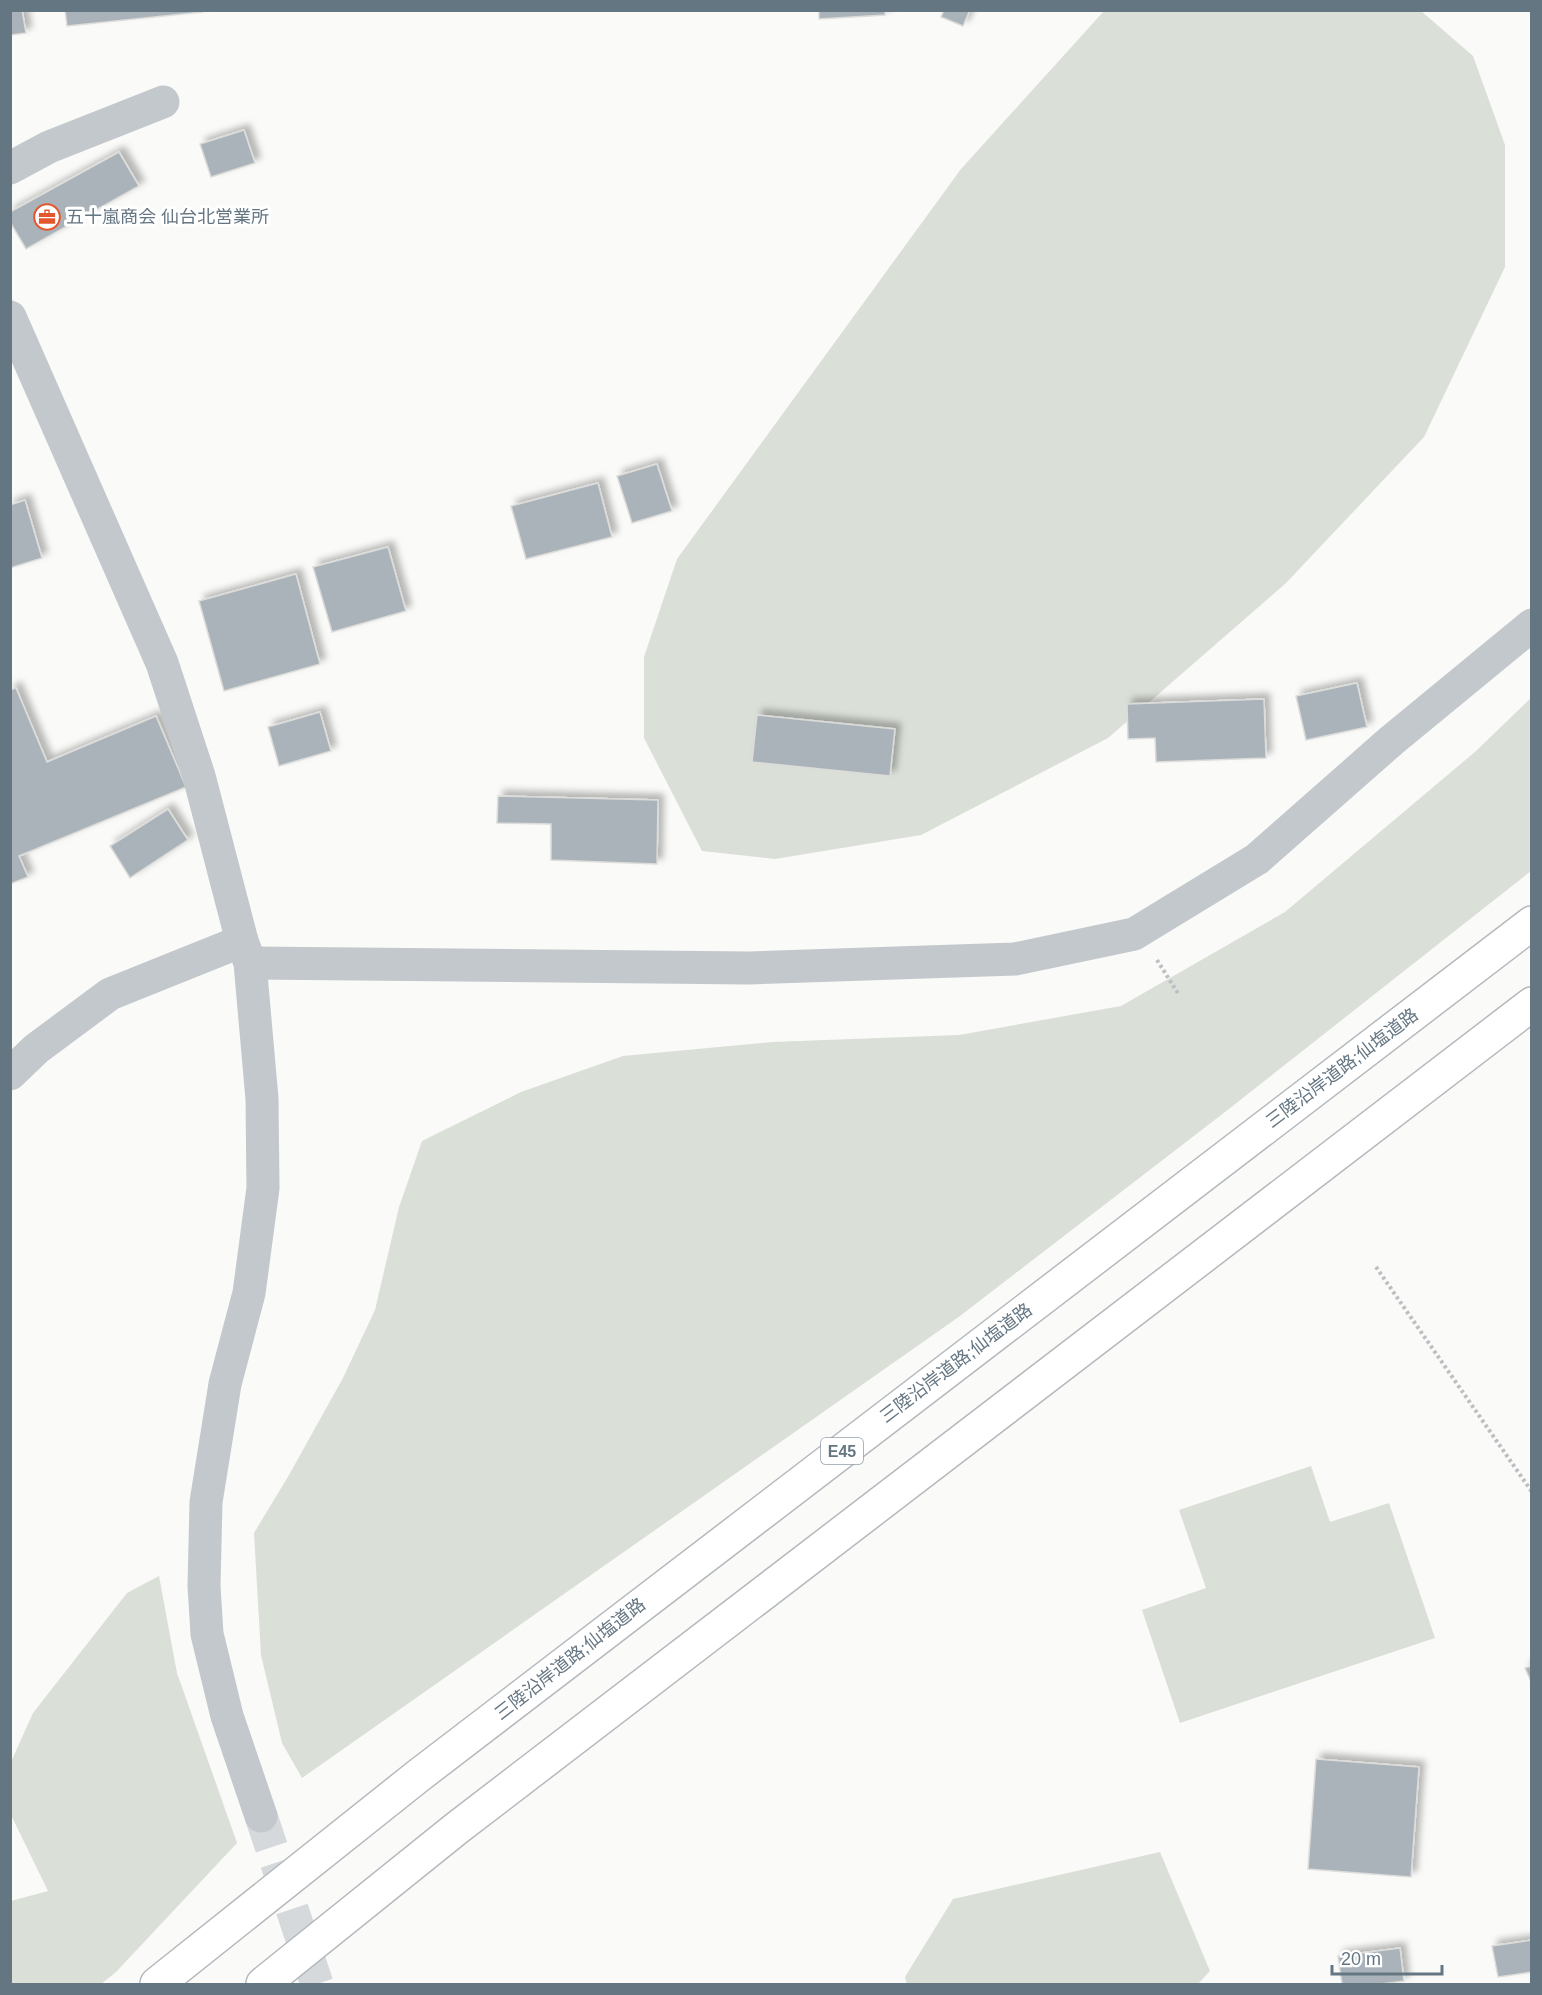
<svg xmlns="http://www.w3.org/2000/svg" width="1542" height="1995" font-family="Arial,'Noto Sans JP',sans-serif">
	<defs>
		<filter id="shadow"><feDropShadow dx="5.5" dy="-5.5" stdDeviation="3" flood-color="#0004"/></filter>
	</defs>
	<rect width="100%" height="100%" fill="#fafaf8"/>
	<g fill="#dadfd7">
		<polygon points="1104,11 1421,11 1473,56 1505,145 1505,267 1424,437 1286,583 1108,738 921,835 775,859 702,851 644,738 644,657 677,559 961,169"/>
		<polygon points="1531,698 1531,871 1225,1112 960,1316 302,1778 282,1743 261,1655 254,1533 289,1475 343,1378 375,1310 399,1207 422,1141 521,1092 623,1056 773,1042 959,1035 1121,1006 1285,912 1476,751"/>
		<polygon points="1311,1466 1330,1522 1389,1503 1435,1638 1180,1723 1142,1610 1206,1588 1179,1510"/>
		<polygon points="159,1576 177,1673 237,1843 116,1972 101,1984 11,1984 11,1901 48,1891 11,1815 11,1762 33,1713 127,1593"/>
		<polygon points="1160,1852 1210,1971 1198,1984 907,1984 905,1977 953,1899"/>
	</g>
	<g fill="#aab3b9" stroke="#dcdcda" stroke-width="1.5" filter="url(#shadow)">
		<polygon points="10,10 22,10 26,33 10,35"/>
		<polygon points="65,10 202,10 202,12 67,26"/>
		<polygon points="819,10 885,10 885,15 819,19"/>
		<polygon points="944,10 970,10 963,26 941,17"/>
		<polygon points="244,130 255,163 211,177 200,144"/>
		<polygon points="119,152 139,186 26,249 10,222 10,212"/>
		<polygon points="657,464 672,511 632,523 617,476"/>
		<polygon points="598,483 612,537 526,559 511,506"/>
		<polygon points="25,500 42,558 10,568 10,505"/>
		<polygon points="388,547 406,611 332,632 313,567"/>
		<polygon points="296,574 320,664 224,691 199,601"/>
		<polygon points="1357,683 1367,727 1306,740 1296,696"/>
		<polygon points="16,688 47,762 156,716 186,787 19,856 28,877 10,884 10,690"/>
		<polygon points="1264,699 1266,758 1156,762 1155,738 1128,739 1127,704"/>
		<polygon points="320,712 331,751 279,766 268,727"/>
		<polygon points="757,715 895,729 890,776 752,762"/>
		<polygon points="498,796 658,800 657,864 551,860 551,824 497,823"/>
		<polygon points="168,809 188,840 130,878 110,846"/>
		<polygon points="1532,1666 1532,1684 1525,1668"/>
		<polygon points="1316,1759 1419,1767 1411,1877 1308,1869"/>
		<polygon points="1532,1940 1532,1972 1498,1977 1492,1946"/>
		<polygon points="1400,1948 1404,1981 1381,1984 1342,1984 1338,1956"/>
	</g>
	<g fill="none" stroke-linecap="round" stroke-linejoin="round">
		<polyline stroke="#d5d9db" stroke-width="33" stroke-dasharray="33 16" stroke-linecap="butt" points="261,1816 317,1984"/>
		<g stroke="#b4b9bd" stroke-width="36">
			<g id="motorway">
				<polyline points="157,1984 418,1776 1532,923"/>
				<polyline points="263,1984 457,1828 1532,1004"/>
			</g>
		</g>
		<g stroke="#bbbfc2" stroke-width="4" stroke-dasharray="3 3" stroke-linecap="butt">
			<polyline points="1157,960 1179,995"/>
			<polyline points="1376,1267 1532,1492"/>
		</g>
		<g stroke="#c3c8cc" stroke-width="33">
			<polyline points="10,168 49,147 163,102"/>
			<polyline points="10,1074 36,1049 110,994 242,941"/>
		</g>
		<g stroke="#c3c8cc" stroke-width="33">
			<polyline points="10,317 162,663 199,776 242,941 250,963 262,1099 263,1188 249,1293 225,1384 206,1502 204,1586 207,1634 227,1716 261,1816"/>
			<polyline points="250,963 749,968 1015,959 1134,934 1257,859 1391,741 1532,625"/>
		</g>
		<use href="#motorway" stroke="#fff" stroke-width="33"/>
	</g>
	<defs>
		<g id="office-ring" transform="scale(1.35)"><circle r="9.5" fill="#fff" stroke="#e4572e" stroke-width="1.5"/><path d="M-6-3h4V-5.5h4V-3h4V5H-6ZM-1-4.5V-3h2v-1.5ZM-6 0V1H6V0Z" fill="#e4572e"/></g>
	</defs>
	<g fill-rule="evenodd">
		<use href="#office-ring" x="47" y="217"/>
	</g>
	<g text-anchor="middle" stroke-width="6" stroke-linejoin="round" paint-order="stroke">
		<rect fill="#fff" stroke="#939fa8" stroke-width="1.5" x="821" y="1438" width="42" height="26" rx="4.5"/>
		<g font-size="16" font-weight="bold" fill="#657683">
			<text x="842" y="1457">E45</text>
		</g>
		<g font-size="18" fill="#657683" stroke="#fff" text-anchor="start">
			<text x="66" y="223">五十嵐商会 仙台北営業所</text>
		</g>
		<g font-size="18" fill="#657683" stroke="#fff">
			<text transform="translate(1342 1068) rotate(-37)" y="6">三陸沿岸道路;仙塩道路</text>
			<text transform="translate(956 1363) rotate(-37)" y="6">三陸沿岸道路;仙塩道路</text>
			<text transform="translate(570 1659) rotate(-38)" y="6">三陸沿岸道路;仙塩道路</text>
		</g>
	</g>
	<rect width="1542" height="1995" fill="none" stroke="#657683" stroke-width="24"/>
	<path d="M1332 1965v9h110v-9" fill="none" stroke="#657683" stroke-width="3"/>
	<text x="1341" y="1965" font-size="18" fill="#657683" stroke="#ffffff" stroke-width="4.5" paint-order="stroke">20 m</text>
</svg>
